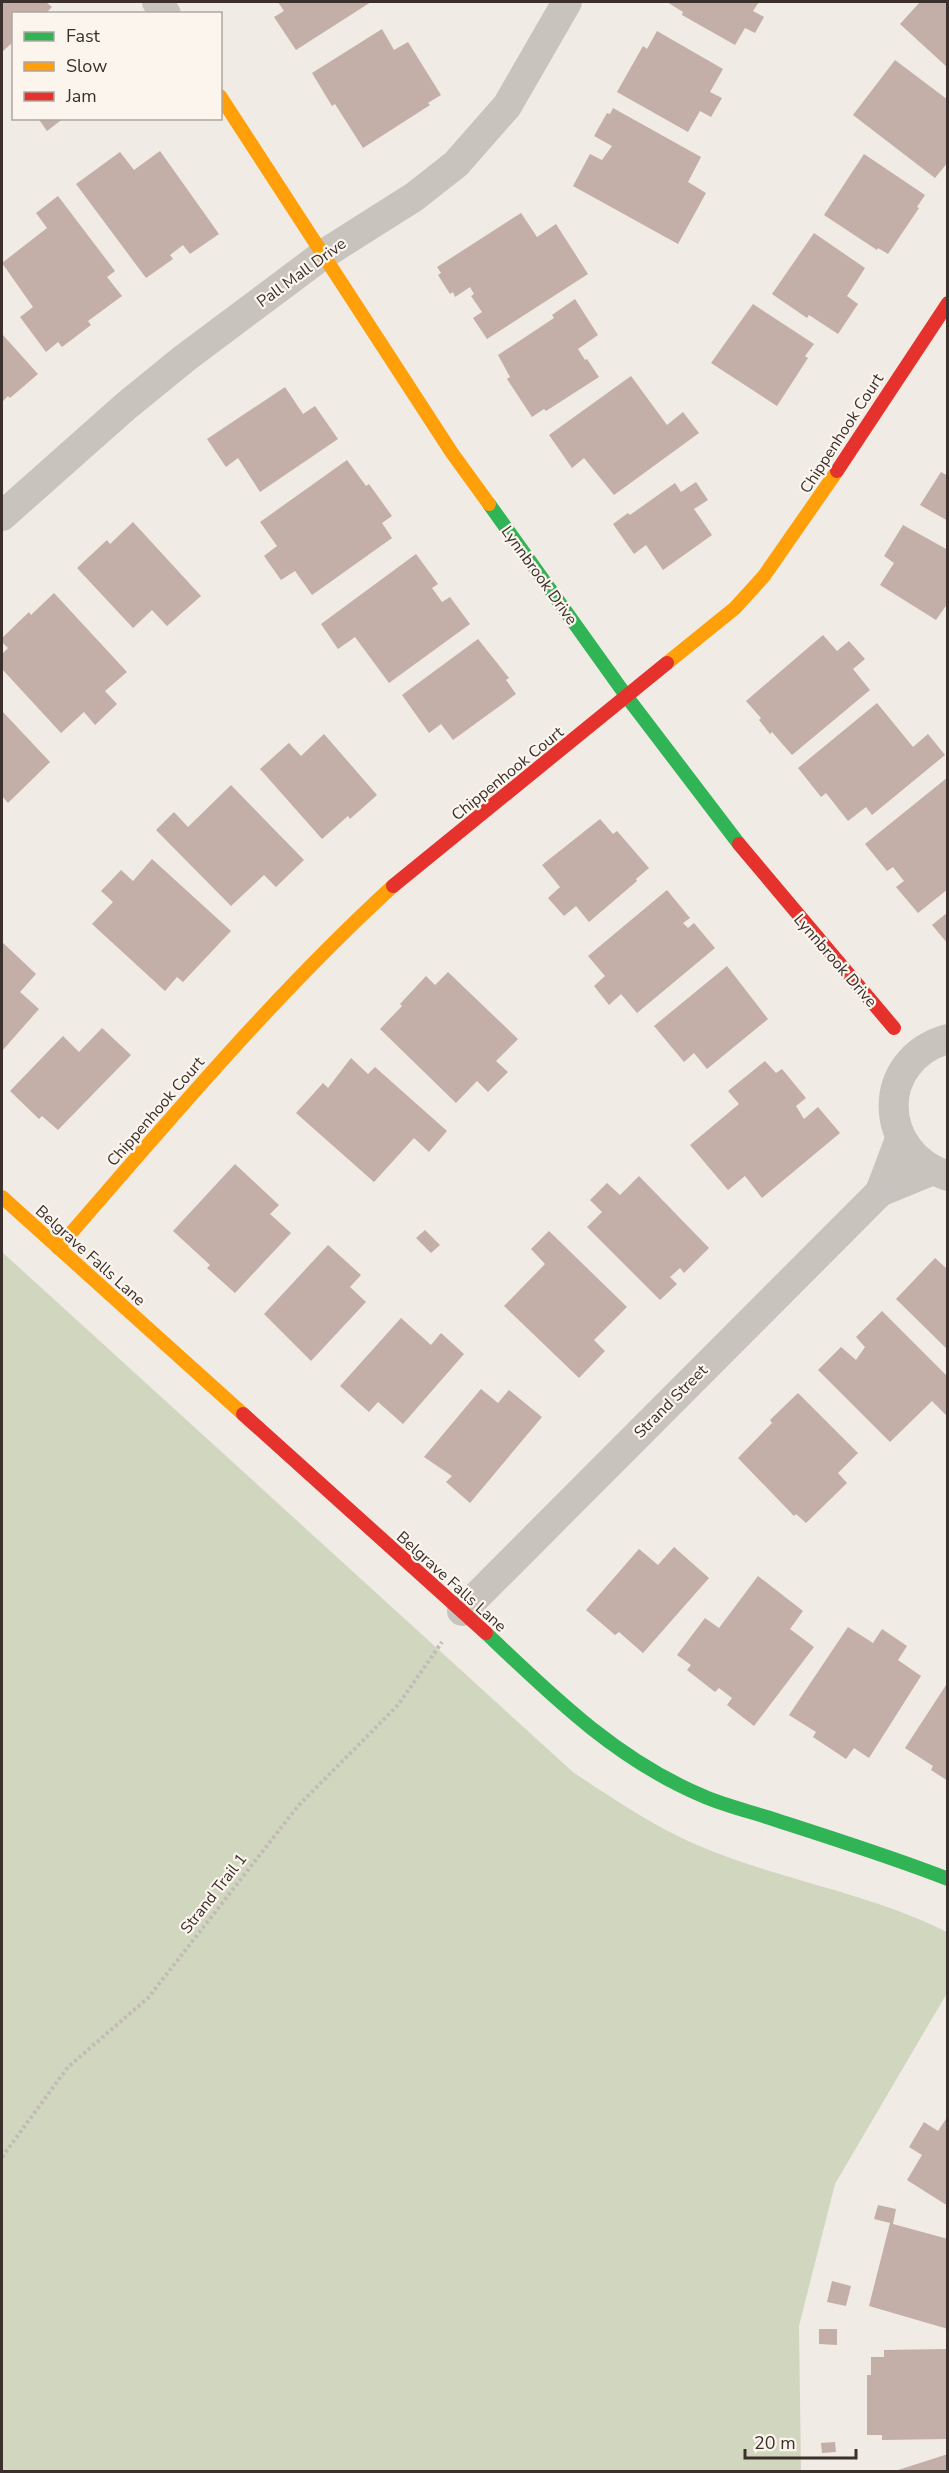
<svg xmlns="http://www.w3.org/2000/svg" width="949" height="2473" font-family="'Nunito Sans',sans-serif">
	<rect width="100%" height="100%" fill="#f0ebe5"/>
	<path fill="#d1d6bf" d="M2,1252L574,1773C614,1799 653,1826 697,1845C778,1880 868,1892 947,1932V1993L835,2184L799,2326L801,2471H2Z"/>
	<g fill="#c3afa7">
		<polygon points="2,2 46,2 52,7 45,14 14,14 14,41 2,52"/>
		<polygon points="278,2 371,2 296,50 274,17 284,11"/>
		<polygon points="667,2 759,2 753,11 764,17 755,33 745,28 735,45 682,15 683,12"/>
		<polygon points="920,2 948,2 948,68 900,24"/>
		<polygon points="382,29 394,50 408,42 441,95 428,103 430,105 363,148 335,104 332,106 312,73"/>
		<polygon points="657,31 723,69 710,92 722,98 711,117 700,111 688,132 617,92 643,46 647,49"/>
		<polygon points="895,60 948,100 948,162 935,178 853,115"/>
		<polygon points="613,108 701,157 688,182 706,193 678,244 573,186 590,154 602,160 612,146 594,136 607,113 610,114"/>
		<polygon points="38,118 64,118 47,131"/>
		<polygon points="160,151 219,234 190,254 183,245 170,255 173,259 146,278 76,184 120,152 134,170"/>
		<polygon points="864,154 925,195 917,207 919,208 888,254 878,248 877,250 824,215"/>
		<polygon points="58,196 115,271 107,277 122,296 88,321 91,325 62,347 58,342 46,352 20,317 33,307 2,263 47,228 36,213"/>
		<polygon points="521,213 537,237 556,224 588,274 487,339 473,318 482,312 471,296 474,294 470,287 455,297 453,292 450,294 438,275 441,273 437,267"/>
		<polygon points="814,233 865,268 847,296 858,304 838,334 809,315 807,318 772,294"/>
		<polygon points="575,299 598,335 578,349 585,360 587,359 599,377 546,411 544,409 532,417 507,379 510,377 498,355 554,318 552,315"/>
		<polygon points="753,304 814,344 805,356 808,358 777,406 711,363"/>
		<polygon points="2,334 38,374 10,398 8,396 2,402"/>
		<polygon points="631,376 667,425 683,412 699,433 614,495 584,458 572,468 549,435"/>
		<polygon points="285,387 303,414 315,406 338,439 260,492 238,458 226,467 207,439"/>
		<polygon points="347,460 366,486 369,484 392,516 382,523 392,538 312,595 295,571 281,580 264,556 277,546 260,522"/>
		<polygon points="941,472 948,476 948,521 920,505"/>
		<polygon points="696,482 708,500 694,509 712,535 663,570 646,545 634,554 613,524 628,513 630,515 675,483 681,492"/>
		<polygon points="133,522 201,596 167,626 152,610 133,628 77,568 107,540 110,544"/>
		<polygon points="903,525 948,550 948,603 936,620 880,585 894,563 884,556"/>
		<polygon points="416,554 438,584 432,588 442,602 450,597 470,624 389,683 355,637 338,649 321,624"/>
		<polygon points="54,593 127,672 105,691 117,704 95,725 84,712 61,733 2,669 2,654 8,648 2,642 2,638 29,612 31,615"/>
		<polygon points="823,635 837,651 849,641 865,659 853,669 870,690 792,755 772,732 770,734 759,720 761,718 746,701"/>
		<polygon points="478,639 509,678 506,680 516,694 453,740 441,724 429,733 402,695"/>
		<polygon points="877,703 913,747 928,734 945,755 872,815 866,807 848,821 826,793 821,797 798,768"/>
		<polygon points="2,711 50,762 8,803 2,796"/>
		<polygon points="324,734 377,795 350,819 348,816 322,839 260,769 289,743 301,756"/>
		<polygon points="948,777 948,889 918,913 896,887 904,881 893,867 887,871 865,844"/>
		<polygon points="231,785 304,860 276,887 264,875 231,906 156,830 174,812 188,827"/>
		<polygon points="600,819 613,834 617,831 649,868 636,879 637,881 589,922 576,906 564,916 548,898 560,887 542,865"/>
		<polygon points="152,859 231,931 183,982 177,977 165,991 92,924 113,902 101,891 121,870 133,881"/>
		<polygon points="667,890 690,918 683,923 688,928 694,923 715,948 637,1013 621,994 609,1005 594,986 605,976 588,956"/>
		<polygon points="948,912 948,944 932,925"/>
		<polygon points="2,942 36,974 20,992 39,1009 2,1051"/>
		<polygon points="727,966 768,1019 707,1069 694,1053 684,1062 654,1026"/>
		<polygon points="448,972 518,1039 496,1061 508,1072 488,1092 477,1081 456,1103 380,1029 402,1006 400,1004 426,976 435,985"/>
		<polygon points="102,1028 131,1055 58,1130 42,1116 39,1119 10,1091 63,1036 79,1052"/>
		<polygon points="351,1058 368,1074 375,1067 447,1131 429,1152 414,1138 374,1182 296,1113 323,1083 328,1088"/>
		<polygon points="765,1061 776,1073 782,1069 806,1098 796,1106 804,1119 818,1107 840,1133 762,1198 745,1176 728,1190 690,1145 739,1104 728,1091"/>
		<polygon points="235,1164 279,1205 270,1214 291,1233 235,1293 207,1268 210,1265 173,1231"/>
		<polygon points="639,1176 709,1248 684,1273 680,1268 670,1277 677,1284 660,1300 587,1227 602,1212 590,1200 607,1183 620,1195"/>
		<polygon points="425,1230 440,1245 431,1253 416,1238"/>
		<polygon points="549,1231 627,1307 594,1340 605,1351 579,1378 504,1306 545,1264 531,1249"/>
		<polygon points="328,1245 361,1275 350,1287 366,1302 311,1361 264,1314"/>
		<polygon points="935,1258 946,1268 948,1267 948,1350 896,1299"/>
		<polygon points="882,1311 948,1377 948,1413 946,1415 932,1401 890,1442 818,1370 841,1347 856,1360 865,1347 856,1337"/>
		<polygon points="401,1318 431,1345 441,1333 464,1354 403,1424 378,1402 369,1412 340,1386"/>
		<polygon points="481,1389 498,1403 509,1390 542,1417 470,1503 446,1482 452,1476 424,1457"/>
		<polygon points="798,1393 858,1453 838,1473 847,1483 806,1523 796,1514 794,1516 738,1458 772,1423 770,1420"/>
		<polygon points="674,1547 709,1578 643,1653 619,1632 615,1635 586,1610 639,1549 658,1565"/>
		<polygon points="758,1576 803,1611 790,1629 814,1647 754,1726 727,1705 732,1698 719,1688 715,1692 687,1670 691,1665 677,1655 705,1618 719,1628"/>
		<polygon points="848,1627 873,1643 882,1629 907,1646 898,1660 921,1676 869,1758 854,1748 846,1759 813,1737 816,1732 789,1715"/>
		<polygon points="948,1682 948,1781 931,1770 933,1766 905,1748"/>
		<polygon points="948,2116 948,2206 907,2180 922,2155 909,2147 924,2122 938,2131"/>
		<polygon points="878,2205 896,2209 893,2224 948,2239 948,2329 869,2306 890,2223 874,2219"/>
		<polygon points="832,2281 851,2286 846,2306 827,2302"/>
		<polygon points="819,2329 837,2329 837,2345 819,2344"/>
		<polygon points="948,2349 948,2439 882,2440 882,2435 867,2435 867,2375 871,2375 871,2357 884,2357 884,2350"/>
		<polygon points="835,2442 836,2452 822,2453 821,2443"/>
		<polygon points="948,2454 948,2472 895,2472 895,2471"/>
	</g>
	<g fill="none" stroke-linecap="round" stroke-linejoin="round">
		<polyline stroke="#c2bbb6" stroke-width="4" stroke-dasharray="3 3" stroke-linecap="butt" points="2,2157 68,2067 148,1998 298,1806 398,1705 442,1642"/>
		<g stroke="#c9c3be" stroke-width="30">
			<polyline points="157,2 166,14"/>
			<polyline points="2,516 126,406 185,358 324,254 414,197 456,164 507,106 567,2"/>
			<path d="M948,1039C875,1059 876,1153 948,1176"/>
			<polyline points="900,1139 880,1192 931,1171"/>
			<polyline points="462,1611 880,1192"/>
		</g>
		<g stroke="#30b455" stroke-width="14">
			<polyline points="489,504 627,697 739,844"/>
			<path d="M486,1633C552,1696 617,1760 703,1796C726,1806 752,1812 776,1820C834,1839 892,1857 948,1879"/>
		</g>
		<g stroke="#ff9f0a" stroke-width="14">
			<polyline points="220,96 452,453 489,504"/>
			<polyline points="667,663 735,608 764,576 837,471"/>
			<polyline points="2,1197 243,1414"/>
			<path d="M58,1248C166,1124 272,997 393,886"/>
		</g>
		<g stroke="#e5322d" stroke-width="14">
			<polyline points="837,471 948,303"/>
			<polyline points="739,844 894,1028"/>
			<polyline points="393,886 667,663"/>
			<polyline points="243,1414 486,1633"/>
		</g>
	</g>
	<g text-anchor="middle" stroke-width="4.5" stroke-linejoin="round" paint-order="stroke">
		<g font-size="16" fill="#3b302b" stroke="#fbf5ee">
			<text transform="translate(301 272) rotate(-36)" y="6">Pall Mall Drive</text>
			<text transform="translate(841 433) rotate(-57)" y="6">Chippenhook Court</text>
			<text transform="translate(540 575) rotate(54)" y="6">Lynnbrook Drive</text>
			<text transform="translate(507 773) rotate(-39)" y="6">Chippenhook Court</text>
			<text transform="translate(836 960) rotate(49)" y="6">Lynnbrook Drive</text>
			<text transform="translate(155 1111) rotate(-49)" y="6">Chippenhook Court</text>
			<text transform="translate(91 1255) rotate(42)" y="6">Belgrave Falls Lane</text>
			<text transform="translate(670 1401) rotate(-45)" y="6">Strand Street</text>
			<text transform="translate(452 1581) rotate(42)" y="6">Belgrave Falls Lane</text>
			<text transform="translate(213 1893) rotate(-52)" y="6">Strand Trail 1</text>
		</g>
	</g>
	<rect width="949" height="2473" fill="none" stroke="#3b302b" stroke-width="6"/>
	<rect x="12" y="12" width="210" height="108" fill="#fbf5ee" stroke="#aea6a0" stroke-width="1.5"/>
	<rect x="24" y="32" width="30" height="9" fill="#30b455" stroke="#aea6a0" stroke-width="1.5"/>
	<text x="66" y="42" font-size="18" fill="#3b302b">Fast</text>
	<rect x="24" y="62" width="30" height="9" fill="#ff9f0a" stroke="#aea6a0" stroke-width="1.5"/>
	<text x="66" y="72" font-size="18" fill="#3b302b">Slow</text>
	<rect x="24" y="92" width="30" height="9" fill="#e5322d" stroke="#aea6a0" stroke-width="1.5"/>
	<text x="66" y="102" font-size="18" fill="#3b302b">Jam</text>
	<path d="M745 2449v9h111v-9" fill="none" stroke="#3b302b" stroke-width="3"/>
	<text x="754" y="2449" font-size="18" fill="#3b302b" stroke="#fbf5ee" stroke-width="4.5" paint-order="stroke">20 m</text>
</svg>
